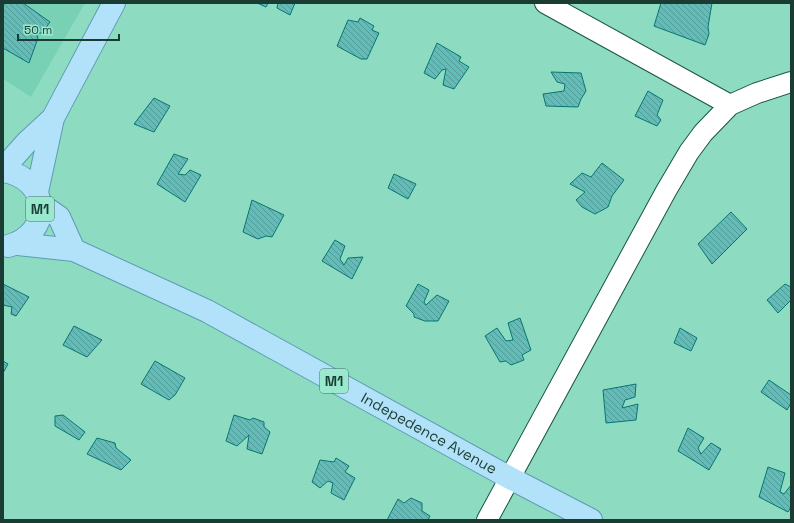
<svg xmlns="http://www.w3.org/2000/svg" width="794" height="523" font-family="'Space Grotesk',sans-serif">
	<defs>
		<pattern id="building-back-hatch" width="6" height="6" patternUnits="userSpaceOnUse"><rect width="6" height="6" fill="#63bcb7"/><path d="M-1 5l2 2M0 0l6 6M5-1l2 2" fill="none" stroke="#519a95"/></pattern>
	</defs>
	<rect width="100%" height="100%" fill="#8ddcc2"/>
	<polygon fill="#78d1b5" points="3,3 85,3 31,97 3,79"/>
	<g fill="url(#building-back-hatch)" stroke="#087572">
		<polygon points="3,3 23,3 50,22 42,33 36,33 38,38 29,63 3,48"/>
		<polygon points="257,3 268,3 266,7"/>
		<polygon points="278,3 295,3 290,15 277,8"/>
		<polygon points="661,3 712,3 708,27 709,34 705,45 654,26"/>
		<polygon points="360,18 374,26 372,30 379,33 367,59 361,59 337,46 348,20 358,22"/>
		<polygon points="437,43 461,57 459,61 469,67 454,89 443,85 446,69 442,70 435,79 424,73"/>
		<polygon points="551,72 581,73 586,91 581,99 578,107 546,106 543,94 564,91 565,84 557,82"/>
		<polygon points="648,91 663,100 657,115 661,120 657,126 635,116"/>
		<polygon points="154,98 170,106 154,132 134,124"/>
		<polygon points="174,154 188,159 178,174 185,175 190,170 201,175 185,202 157,184"/>
		<polygon points="602,163 624,180 612,196 608,207 595,214 582,207 576,200 585,192 570,184 582,173 591,177"/>
		<polygon points="394,174 416,184 408,199 388,188"/>
		<polygon points="252,200 284,215 272,237 266,236 258,239 243,232"/>
		<polygon points="731,212 747,229 712,264 698,244"/>
		<polygon points="335,240 345,246 340,259 344,265 348,258 363,257 352,279 322,261"/>
		<polygon points="3,284 29,297 16,316 11,314 12,307 3,305"/>
		<polygon points="418,284 429,290 424,302 426,305 437,295 449,301 438,321 425,321 414,317 414,314 406,306"/>
		<polygon points="785,284 791,287 791,300 778,313 767,300"/>
		<polygon points="520,318 531,350 522,355 524,360 511,365 506,361 500,362 485,336 497,328 506,341 513,340 508,323"/>
		<polygon points="74,326 102,340 87,357 63,345"/>
		<polygon points="680,328 697,338 691,351 674,343"/>
		<polygon points="3,361 8,364 3,373"/>
		<polygon points="155,361 185,378 175,395 169,400 141,384"/>
		<polygon points="769,380 791,395 791,403 787,410 761,392"/>
		<polygon points="636,384 635,397 625,400 622,408 638,404 636,420 606,423 603,390"/>
		<polygon points="63,415 85,432 79,440 55,426 55,416"/>
		<polygon points="234,415 250,420 253,418 264,422 264,427 270,432 262,454 247,449 249,435 237,446 226,441"/>
		<polygon points="688,428 704,438 698,448 701,454 711,443 721,449 709,470 678,451"/>
		<polygon points="97,438 115,443 116,448 131,460 121,470 87,454"/>
		<polygon points="336,458 349,466 345,472 355,478 344,500 331,493 333,483 328,481 320,488 312,482 320,460 334,462"/>
		<polygon points="768,467 785,473 780,492 784,494 791,485 791,507 788,512 759,497"/>
		<polygon points="411,498 422,503 422,511 430,516 428,520 387,520 398,499 404,503"/>
	</g>
	<g fill="none" stroke-linecap="round" stroke-linejoin="round">
		<g stroke="#175545" stroke-width="22">
			<g id="minor">
				<polyline points="545,3 730,105"/>
				<polyline points="487,520 666,191 689,152 703,133 730,105 757,93 791,82"/>
			</g>
		</g>
		<g stroke="#5c9cb1" stroke-width="24">
			<g id="major">
				<polyline points="3,169 27,142 53,118"/>
				<path d="M3,171C50,178 54,234 8,246"/>
				<polyline points="37,192 53,118 114,3"/>
				<polyline points="40,204 59,217 74,250"/>
				<path id="s1" d="M18,244L74,250L207,311L510,478L591,520"/>
			</g>
		</g>
		<use href="#minor" stroke="#fff" stroke-width="20"/>
		<use href="#major" stroke="#b2e2fa" stroke-width="22"/>
	</g>
	<g text-anchor="middle" stroke-width="3.5" stroke-linejoin="round" paint-order="stroke">
		<g fill="#9ae9cf" stroke="#417061" stroke-width="1">
			<rect x="26" y="197" width="28" height="24" rx="3"/>
			<rect x="320" y="369" width="28" height="24" rx="3"/>
		</g>
		<g font-size="14" font-weight="bold" fill="#1b3c32">
			<text x="40" y="214">M1</text>
			<text x="334" y="386">M1</text>
		</g>
		<g font-size="15" fill="#1b3c32" stroke="#9ae9cf">
			<text dy="5" stroke="none"><textPath href="#s1" startOffset="456">Indepedence Avenue</textPath></text>
		</g>
	</g>
	<rect width="794" height="523" fill="none" stroke="#1b3c32" stroke-width="8"/>
	<path d="M18 34v6h101v-6" fill="none" stroke="#1b3c32" stroke-width="2"/>
	<text x="24" y="34" font-size="12" fill="#1b3c32" stroke="#9ae9cf" stroke-width="3" paint-order="stroke">50 m</text>
</svg>
